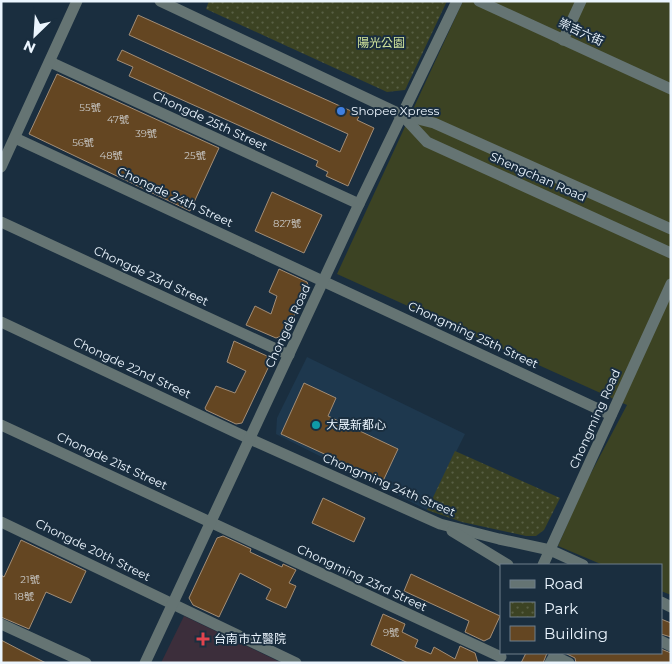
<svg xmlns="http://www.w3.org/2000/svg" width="672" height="664" font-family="Montserrat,'Noto Sans TC',sans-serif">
	<defs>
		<pattern id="park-dots" width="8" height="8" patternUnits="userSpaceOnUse" patternTransform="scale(1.25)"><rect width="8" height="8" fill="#3c4323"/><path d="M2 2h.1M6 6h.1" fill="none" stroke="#585f44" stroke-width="1.8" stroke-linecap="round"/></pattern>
	</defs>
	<rect width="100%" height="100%" fill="#1a2e3f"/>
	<polygon fill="#1e384e" points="307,357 465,434 427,510 276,434 277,418"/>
	<polygon fill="#3c2e3b" points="184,616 282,663 161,663"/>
	<polygon fill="#3c4323" points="463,1 671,1 671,595 661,591 661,565 603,565 558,546 582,490 627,405 337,274"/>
	<g fill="url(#park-dots)">
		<polygon points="209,1 447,1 405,90 387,92 206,9"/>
		<polygon points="455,451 560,498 544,530 536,536 526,536 462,522 427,510"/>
	</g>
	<g fill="#644622" stroke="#a28d76">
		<polygon points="138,15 360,115 357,120 374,128 348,186 326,176 328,172 316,166 318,161 129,76 133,67 117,60 122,50 340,152 348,134 129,35"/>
		<polygon points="57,74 219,148 190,211 29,134"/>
		<polygon points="272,192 322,215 304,253 255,231"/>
		<polygon points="279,269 307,282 308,285 285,335 276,338 246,325 255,306 271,314 277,296 269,292"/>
		<polygon points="234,341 267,356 269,366 242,423 236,424 206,410 205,408 216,386 235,393 246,371 227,362"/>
		<polygon points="304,383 336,398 328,416 398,449 383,481 281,434"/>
		<polygon points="323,498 365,518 354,542 312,523"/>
		<polygon points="223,536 251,549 250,552 282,567 283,564 296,570 289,583 296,586 286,608 266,599 271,589 240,573 219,617 193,605 189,598 217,538"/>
		<polygon points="21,540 86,571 71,603 46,592 29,629 1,617 1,575 4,577"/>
		<polygon points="411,574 500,616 490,638 484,641 465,632 469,621 404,591"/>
		<polygon points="383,614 405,624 402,632 418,640 415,647 431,654 434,647 455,659 460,646 475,653 478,663 408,663 371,645"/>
		<polygon points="661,619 671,623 671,637 661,634"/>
		<polygon points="1,640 22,651 46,663 1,663"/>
		<polygon points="661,649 671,653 671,663 576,663 575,658 565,653 661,653"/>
		<polygon points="526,653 547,653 543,663 521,663"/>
	</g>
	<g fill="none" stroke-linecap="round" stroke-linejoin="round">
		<g stroke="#657473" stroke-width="11">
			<polyline points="160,1 402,115 434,123 671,229"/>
			<polyline points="479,1 671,89"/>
			<polyline points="563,40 581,1"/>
			<polyline points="50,62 359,204"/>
			<polyline points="402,115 427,142 671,253"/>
			<polyline points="15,138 611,415"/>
			<polyline points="1,167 77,1"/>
			<polyline points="1,222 289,355"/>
			<polyline points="1,322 250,439 440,524 499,539 550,550 583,565"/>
			<polyline points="1,425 501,657"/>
			<polyline points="1,522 296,663"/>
			<polyline points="452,531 508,565"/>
			<polyline points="543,565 671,284"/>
			<polyline points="661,602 671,607"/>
			<polyline points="1,624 86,663"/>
			<polyline points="661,641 671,646"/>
			<polyline points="145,663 359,204 457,1"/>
			<polyline points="550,663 554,656 569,663"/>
		</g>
	</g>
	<circle fill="#3f7fe0" stroke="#1a2e3f" stroke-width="2" cx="341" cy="111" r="5"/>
	<circle fill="#0f9aa8" stroke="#1a2e3f" stroke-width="2" cx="316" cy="425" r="5"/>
	<path fill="#e0444e" stroke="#1a2e3f" stroke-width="2" d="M200.5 631.5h5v5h5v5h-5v5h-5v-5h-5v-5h5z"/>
	<g text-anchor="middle" stroke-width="4" stroke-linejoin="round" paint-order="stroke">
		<g font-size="10" fill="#c9c9c7">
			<text x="90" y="111">55號</text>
			<text x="118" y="123">47號</text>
			<text x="146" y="137">39號</text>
			<text x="83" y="146">56號</text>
			<text x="111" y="159">48號</text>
			<text x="195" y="159">25號</text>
			<text x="287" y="227">827號</text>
			<text x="30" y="583">21號</text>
			<text x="24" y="600">18號</text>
			<text x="391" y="636">9號</text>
		</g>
		<g font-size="12" fill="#ebf5fe" stroke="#1a2e3f">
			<text transform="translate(581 32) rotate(25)" y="4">崇吉六街</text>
			<text transform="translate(210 121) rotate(25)" y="4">Chongde 25th Street</text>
			<text transform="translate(538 177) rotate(24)" y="4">Shengchan Road</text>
			<text transform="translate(175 197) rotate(25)" y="4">Chongde 24th Street</text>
			<text transform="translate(151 276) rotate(25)" y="4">Chongde 23rd Street</text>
			<text transform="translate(288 326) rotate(-65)" y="4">Chongde Road</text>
			<text transform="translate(473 335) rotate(25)" y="4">Chongming 25th Street</text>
			<text transform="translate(132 368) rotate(25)" y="4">Chongde 22nd Street</text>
			<text transform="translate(595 419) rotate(-66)" y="4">Chongming Road</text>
			<text transform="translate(112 461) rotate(25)" y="4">Chongde 21st Street</text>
			<text transform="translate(389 485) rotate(23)" y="4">Chongming 24th Street</text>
			<text transform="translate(93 550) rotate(26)" y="4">Chongde 20th Street</text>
			<text transform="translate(362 578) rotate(25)" y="4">Chongming 23rd Street</text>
		</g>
		<g font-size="12" fill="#d2e59c" stroke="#1a2e3f">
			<text x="381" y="47">陽光公園</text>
		</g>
		<g font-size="12" fill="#ebf5fe" stroke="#1a2e3f" text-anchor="start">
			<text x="351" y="115">Shopee Xpress</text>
			<text x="326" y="429">大晟新都心</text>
			<text x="214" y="643">台南市立醫院</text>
		</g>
	</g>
	<rect width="672" height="664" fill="none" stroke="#ebf5fe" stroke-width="5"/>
	<rect x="500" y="564" width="162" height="90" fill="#1a2e3f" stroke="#6e7e8b"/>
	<rect x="510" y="580" width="25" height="8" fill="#657473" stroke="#6e7e8b"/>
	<text x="544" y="589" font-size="15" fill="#ebf5fe">Road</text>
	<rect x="510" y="602" width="25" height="15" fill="url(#park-dots)" stroke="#6e7e8b"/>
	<text x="544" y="614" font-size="15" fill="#ebf5fe">Park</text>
	<rect x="510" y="626" width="25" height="15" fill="#644622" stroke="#6e7e8b"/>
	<text x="544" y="639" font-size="15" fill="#ebf5fe">Building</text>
	<g transform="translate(35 35) rotate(205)" stroke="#1a2e3f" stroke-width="4" paint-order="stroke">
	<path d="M0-4L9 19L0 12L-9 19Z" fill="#ebf5fe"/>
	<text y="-8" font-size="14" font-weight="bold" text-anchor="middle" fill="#ebf5fe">N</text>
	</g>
</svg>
